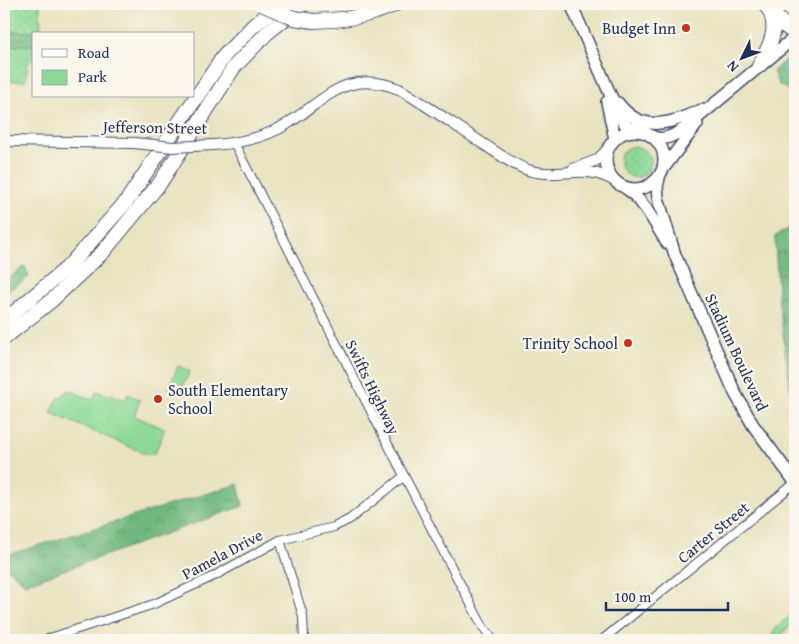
<svg xmlns="http://www.w3.org/2000/svg" width="799" height="644" font-family="'Gentium Book Plus',serif">
	<defs>
		<pattern id="grass-dots" width="8" height="8" patternUnits="userSpaceOnUse" patternTransform="scale(1.25)"><rect width="8" height="8" fill="#8cd997"/><path d="M2 2h.1M6 6h.1" fill="none" stroke="#78bb85" stroke-width="1.8" stroke-linecap="round"/></pattern>
		<pattern id="forest-crowns" width="20" height="18" patternUnits="userSpaceOnUse" patternTransform="scale(1.25)"><rect width="20" height="18" fill="#71b980"/><path d="M2 6a3 3 0 1 1 6 0M12 15a3 3 0 1 1 6 0" fill="none" stroke="#5c976c"/></pattern>
	</defs>
	<rect width="100%" height="100%" fill="#fbf7ec"/>
	<filter id="ink" filterUnits="userSpaceOnUse"><feTurbulence type="fractalNoise" baseFrequency=".02" numOctaves="2"/><feDisplacementMap in="SourceGraphic" scale="10" xChannelSelector="R" yChannelSelector="G"/><feConvolveMatrix kernelMatrix="1 2 1 2 8 2 1 2 1" color-interpolation-filters="sRGB"/></filter>
	<filter id="wash" filterUnits="userSpaceOnUse"><feTurbulence type="fractalNoise" baseFrequency=".0096" numOctaves="4" result="noise"/><feDisplacementMap in="SourceGraphic" scale="20" xChannelSelector="R" yChannelSelector="G"/><feGaussianBlur stdDeviation="1.12" result="paint"/><feColorMatrix in="noise" values="0 0 0 0 0 0 0 0 0 0 0 0 0 0 0 0 0 1.4 0 .05"/><feComposite in="paint" operator="in"/></filter>
	<g filter="url(#wash)">
		<rect width="100%" height="100%" fill="#e8e2bf"/>
		<g fill="url(#grass-dots)" stroke="#54847a">
			<polygon points="4,4 40,4 41,31 4,32"/>
			<polygon points="33,44 34,58 28,64 25,81 4,81 4,46"/>
			<path d="M633,146C645,147 657,159 648,170C632,194 602,154 633,146Z"/>
		</g>
		<g fill="url(#forest-crowns)" stroke="#46746f">
			<polygon points="41,31 44,34 34,34 34,45 4,46 4,32"/>
			<polygon points="795,51 795,94 778,84 773,71"/>
			<polygon points="795,225 795,398 790,388 778,295 775,236"/>
			<polygon points="25,266 29,277 4,293 4,282"/>
			<polygon points="238,484 243,506 25,584 4,565 4,556"/>
		</g>
		<g fill="#8cd997" stroke="#54847a">
			<polygon points="178,366 190,371 180,393 169,388"/>
			<polygon points="69,390 93,400 97,391 110,396 111,394 125,400 128,394 140,400 134,416 165,429 155,453 149,455 51,413 57,400"/>
			<path d="M795,614V623L786,629L779,640H769C774,628 784,619 795,614Z"/>
		</g>
		<g fill="none" stroke-linecap="round" stroke-linejoin="round">
			<polyline stroke="#6dbee9" stroke-width="2.5" points="783,65 795,84"/>
		</g>
	</g>
	<g filter="url(#ink)">
		<g fill="none" stroke-linecap="round" stroke-linejoin="round">
			<g stroke="#3a4a6d" stroke-width="10">
				<g id="minor">
					<path d="M234,143C317,304 398,467 483,627L493,640"/>
					<polyline points="280,540 303,616 304,640"/>
					<polyline points="44,640 154,604 214,576 280,540 334,527 350,519 403,477"/>
					<polyline points="602,640 795,483"/>
				</g>
			</g>
			<g stroke="#3a4a6d" stroke-width="12">
				<g id="tertiary">
					<polyline points="4,141 134,143"/>
					<path d="M213,145C239,143 265,138 287,124C327,99 346,68 399,89C428,106 456,126 485,145C499,154 514,166 531,171C562,179 585,162 616,182"/>
					<polyline points="573,169 597,160 610,147"/>
				</g>
			</g>
			<g stroke="#3a4a6d" stroke-width="14">
				<g id="secondary">
					<polyline points="571,4 620,117 627,127 639,131"/>
					<polyline points="607,102 615,139"/>
					<path d="M618,103C642,135 671,123 702,110"/>
					<circle cx="635" cy="160" r="29"/>
					<path d="M651,136C663,142 673,136 684,129L795,37"/>
					<polyline points="663,169 697,124"/>
					<polyline points="659,178 657,187 658,198 675,255 735,393 753,425 795,482"/>
					<path d="M626,188C645,202 655,224 667,243"/>
				</g>
			</g>
			<g stroke="#3a4a6d" stroke-width="16">
				<g id="motorway">
					<polyline points="772,12 786,27 795,33"/>
					<path d="M313,21C345,20 367,17 396,4"/>
					<path d="M759,66C770,46 782,25 765,4"/>
					<polyline points="4,321 68,267 126,202 224,56 254,25 281,4"/>
					<polyline points="4,338 52,300 103,252 160,183 234,67 267,33 303,4"/>
				</g>
			</g>
			<use href="#minor" stroke="#fff" stroke-width="8"/>
			<use href="#tertiary" stroke="#fff" stroke-width="10"/>
			<use href="#secondary" stroke="#fff" stroke-width="11"/>
			<use href="#motorway" stroke="#fff" stroke-width="14"/>
			<g stroke="#3a4a6d" stroke-width="12" stroke-linecap="butt">
				<polyline id="tertiary-bridge" points="134,143 173,147 213,145"/>
			</g>
			<g stroke="#3a4a6d" stroke-width="16" stroke-linecap="butt">
				<polyline id="motorway-bridge" points="261,4 294,18 313,21"/>
			</g>
			<use href="#tertiary-bridge" stroke="#fff" stroke-width="10"/>
			<use href="#motorway-bridge" stroke="#fff" stroke-width="14"/>
		</g>
	</g>
	<g fill="#c8321e" stroke="#fbf7ec" stroke-width="2">
		<circle cx="686" cy="28" r="5"/>
		<circle cx="628" cy="343" r="5"/>
		<circle cx="158" cy="399" r="5"/>
	</g>
	<g text-anchor="middle" stroke-width="4.5" stroke-linejoin="round" paint-order="stroke">
		<g font-size="16" fill="#1b2f5e" stroke="#fbf7ec" text-anchor="end">
			<text x="676" y="34">Budget Inn</text>
			<text x="618" y="349">Trinity School</text>
			<text x="168" y="396" text-anchor="start">South Elementary<tspan x="168" dy="18">School</tspan></text>
		</g>
		<g font-size="16" fill="#1b2f5e" stroke="#fbf7ec">
			<text transform="translate(155 127) rotate(1)" y="6">Jefferson Street</text>
			<text transform="translate(737 352) rotate(65)" y="6">Stadium Boulevard</text>
			<text transform="translate(373 387) rotate(64)" y="6">Swifts Highway</text>
			<text transform="translate(713 532) rotate(-39)" y="6">Carter Street</text>
			<text transform="translate(222 554) rotate(-28)" y="6">Pamela Drive</text>
		</g>
	</g>
	<rect width="799" height="644" fill="none" stroke="#fbf7ec" stroke-width="20"/>
	<rect x="32" y="32" width="162" height="65" fill="#fbf7ec" stroke="#a1a7b3"/>
	<rect x="42" y="49" width="25" height="8" fill="#ffffff" stroke="#a1a7b3"/>
	<text x="78" y="58" font-size="15" fill="#1b2f5e">Road</text>
	<rect x="42" y="70" width="25" height="15" fill="#8cd997" stroke="#a1a7b3"/>
	<text x="78" y="82" font-size="15" fill="#1b2f5e">Park</text>
	<g transform="translate(742 58) rotate(228)" stroke="#fbf7ec" stroke-width="4" paint-order="stroke">
	<path d="M0-4L9 19L0 12L-9 19Z" fill="#1b2f5e"/>
	<text y="-8" font-size="14" font-weight="bold" text-anchor="middle" fill="#1b2f5e">N</text>
	</g>
	<path d="M606 602v8h122v-8" fill="none" stroke="#1b2f5e" stroke-width="2.5"/>
	<text x="614" y="602" font-size="15" fill="#1b2f5e" stroke="#fbf7ec" stroke-width="4" paint-order="stroke">100 m</text>
</svg>
